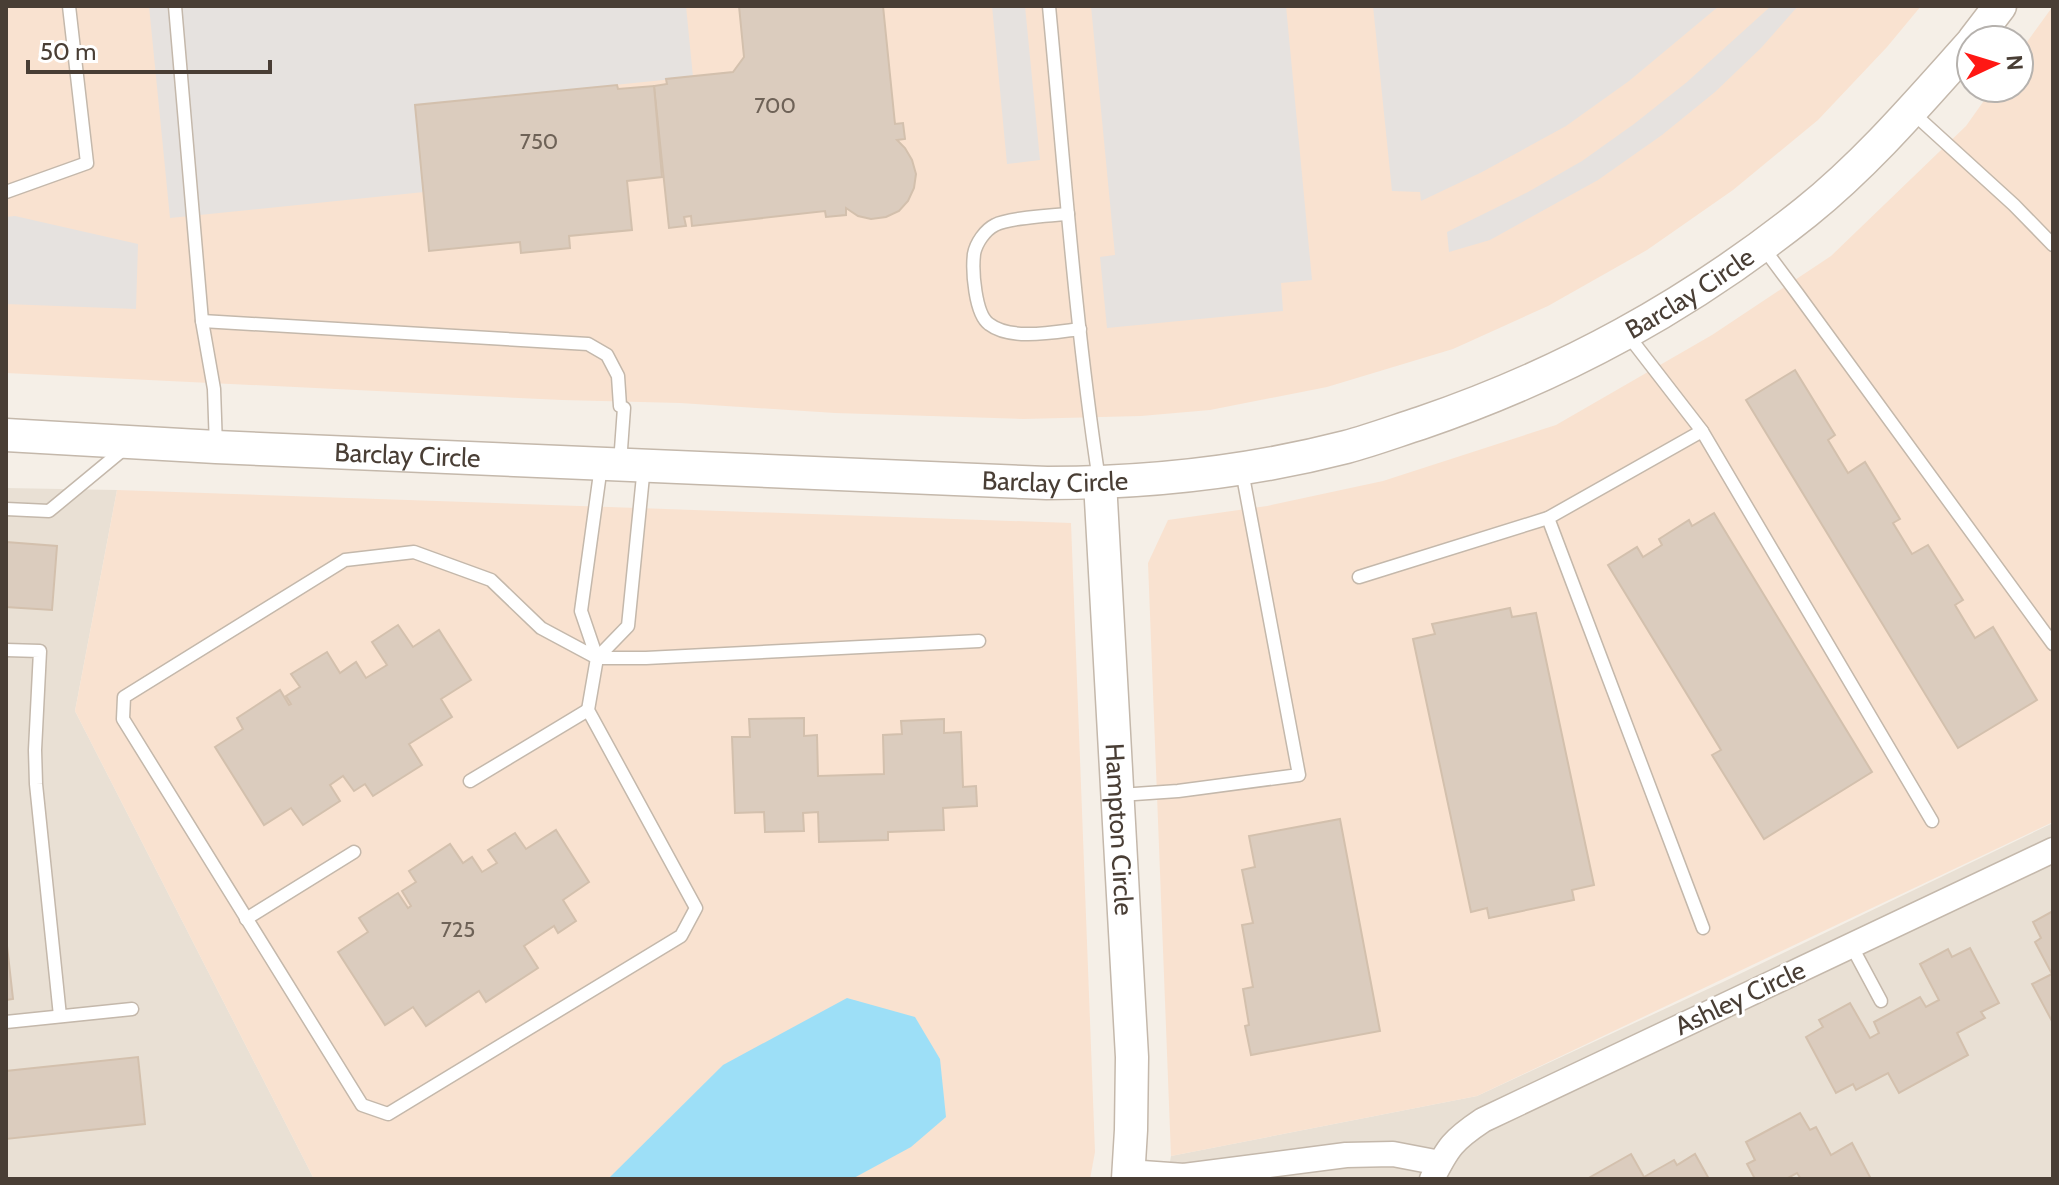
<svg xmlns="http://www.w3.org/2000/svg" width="2059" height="1185" font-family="Cabin,sans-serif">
	<rect width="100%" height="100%" fill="#f5efe7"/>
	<g fill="#e9e0d4">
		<polygon points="6,488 117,490 75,711 314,1179 6,1179"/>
		<polygon points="2053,823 2053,1179 1167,1179 1171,1156 1477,1096 1723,982"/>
	</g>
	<g fill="#f9e2d0">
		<polygon points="6,6 1921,6 1887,47 1818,120 1733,190 1647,250 1548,306 1453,349 1327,387 1210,410 1141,416 1023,419 835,413 680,403 562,400 6,373"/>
		<polygon points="2053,6 2053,822 1477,1096 1171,1156 1148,563 1168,520 1267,506 1383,481 1556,425 1712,335 1831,256 1966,126 1993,88 2019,88 2019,53"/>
		<polygon points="117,490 1071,523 1095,1152 1090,1179 314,1179 75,711"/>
	</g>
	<g fill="#e6e2df">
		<polygon points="149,6 686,6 693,77 416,105 424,192 170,218"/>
		<polygon points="992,6 1025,6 1040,160 1007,164"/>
		<polygon points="1091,6 1286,6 1312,280 1281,283 1283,311 1107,328 1100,257 1115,255"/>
		<polygon points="1373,6 1719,6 1629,81 1566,126 1482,172 1421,201 1420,192 1392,191"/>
		<polygon points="1771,6 1798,6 1761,48 1715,92 1662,135 1598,180 1490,240 1449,252 1447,232 1528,192 1582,161 1634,124 1687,82"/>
		<polygon points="15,216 138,244 136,309 6,304 6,217"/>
	</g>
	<polygon fill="#9ddff7" points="847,998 915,1017 940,1059 946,1117 911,1147 852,1179 608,1179 723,1065"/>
	<g fill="#dbccbe" stroke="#d3c0ad" stroke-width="2">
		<polygon points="739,6 883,6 895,124 903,123 905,139 897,140 905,148 912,160 916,174 914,188 908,201 899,211 886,217 871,219 858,216 846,208 846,215 826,217 825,211 692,226 691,216 684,217 686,226 669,228 654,86 667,84 666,79 733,72 744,57"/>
		<polygon points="617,85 618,89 654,86 662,177 627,181 632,230 569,236 570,248 521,253 520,242 429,251 415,105"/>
		<polygon points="1795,370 1835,435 1828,440 1848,473 1865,462 1900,519 1893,523 1912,554 1928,545 1963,600 1955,605 1975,638 1993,627 2037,700 1958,748 1746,400"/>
		<polygon points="1714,513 1872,772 1764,839 1712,755 1721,750 1608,565 1637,547 1643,557 1662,545 1659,539 1689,520 1692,526"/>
		<polygon points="6,542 57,546 52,610 6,607"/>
		<polygon points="1510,608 1512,617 1536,613 1594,885 1572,890 1574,900 1489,918 1487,908 1471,912 1413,639 1435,634 1432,624"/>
		<polygon points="398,625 413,647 439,630 471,680 441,699 452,717 409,744 422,765 373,796 365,784 354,791 343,776 330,785 340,801 303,825 291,808 264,825 215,747 243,729 237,718 280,690 289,705 291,704 286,696 300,687 291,674 327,652 340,673 356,662 366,678 387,665 372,642"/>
		<polygon points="804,718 804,736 817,735 818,776 884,774 883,735 902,734 901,721 944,719 944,733 961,732 963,787 976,786 977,806 943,808 944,830 888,832 888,840 819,842 818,812 803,813 804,831 765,832 764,812 735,813 732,737 750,737 749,719"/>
		<polygon points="1340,819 1380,1031 1251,1055 1245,1026 1249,1025 1243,989 1253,987 1242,925 1253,923 1242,870 1255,867 1249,836"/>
		<polygon points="556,830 589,882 563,900 576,921 558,933 554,926 524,946 538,968 486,1002 479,991 426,1026 413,1007 385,1025 338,952 368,932 359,918 398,893 408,908 411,906 402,891 416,882 409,871 450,844 463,863 472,857 482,872 497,863 488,850 515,833 526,849"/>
		<polygon points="2053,911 2053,1023 2032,984 2052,974 2035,942 2041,938 2033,922"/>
		<polygon points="6,937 13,999 6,1000"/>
		<polygon points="1970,948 1999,1003 1981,1012 1985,1018 1957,1033 1968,1055 1899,1093 1888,1073 1856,1090 1853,1084 1836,1093 1806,1037 1823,1027 1819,1020 1850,1003 1870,1038 1879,1033 1874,1022 1920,997 1926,1007 1939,1000 1920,964 1948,949 1952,957"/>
		<polygon points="138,1057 145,1124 6,1139 6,1071"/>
		<polygon points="1800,1113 1810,1130 1816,1127 1831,1155 1852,1143 1871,1179 1801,1179 1797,1173 1786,1179 1755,1179 1747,1164 1755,1160 1746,1142"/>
		<polygon points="1631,1154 1644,1177 1674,1160 1677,1165 1695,1154 1709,1179 1587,1179"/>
	</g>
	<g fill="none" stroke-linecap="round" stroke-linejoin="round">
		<g stroke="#c4b8ab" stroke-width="15">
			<g id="service">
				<polyline points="175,6 202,321 214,389 216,447"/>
				<path d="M1049,6C1064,164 1075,323 1099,480"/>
				<polyline points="1913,113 2014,205 2053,245"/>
				<polyline points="6,192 87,163 69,6"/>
				<path d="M1068,214C1053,215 1008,218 995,225C985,230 976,243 974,254C972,271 975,314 989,324C1011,341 1055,332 1080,329"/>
				<polyline points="1762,246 1797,293 2053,644"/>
				<polyline points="202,321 588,344 607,355 618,376 620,406 624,408 620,463"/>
				<polyline points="1627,334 1702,431"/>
				<polyline points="601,466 581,611 597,658 588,710 696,908 681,936 388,1114 362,1105 123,719 124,697 345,560 414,552 491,580 541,628 597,658 646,658 979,641"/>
				<polyline points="6,509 49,511 124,449"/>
				<polyline points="1548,518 1703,928"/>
				<polyline points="1359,577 1548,518 1702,431 1932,821"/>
				<polyline points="6,650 40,651 35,750 36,784 60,1016"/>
				<polyline points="597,658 628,626 644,466"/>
				<polyline points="470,781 588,710"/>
				<polyline points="1120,795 1178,791 1299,775 1242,471"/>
				<polyline points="246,919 354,852"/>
				<polyline points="1851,945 1881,1001"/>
				<polyline points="6,1022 132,1009"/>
			</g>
		</g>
		<g stroke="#c4b8ab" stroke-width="27">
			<g id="minor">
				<polyline points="1128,1172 1184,1176 1346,1155 1393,1154 1440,1163"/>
				<path d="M1432,1179C1448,1147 1453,1140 1483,1120L2053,850"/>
			</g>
		</g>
		<g stroke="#c4b8ab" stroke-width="35">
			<g id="tertiary">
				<polyline points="1974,40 2000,6"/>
				<path id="s1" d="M6,435L216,447L1047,483C1147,483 1249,472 1346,447C1372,440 1396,431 1421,423C1564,374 1688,306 1806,212C1867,163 1919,102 1971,44"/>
				<path id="s2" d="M1100,482L1132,1057L1131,1130L1128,1179"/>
			</g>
		</g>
		<use href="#service" stroke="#fff" stroke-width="12"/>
		<use href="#minor" stroke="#fff" stroke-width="24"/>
		<use href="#tertiary" stroke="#fff" stroke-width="32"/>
	</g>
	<g text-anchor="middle" stroke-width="6" stroke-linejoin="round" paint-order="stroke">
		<g font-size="22" fill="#6e6257">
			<text x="775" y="113">700</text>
			<text x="539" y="149">750</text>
			<text x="458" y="937">725</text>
		</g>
		<g font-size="26" fill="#493e35" stroke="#fff">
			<text dy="9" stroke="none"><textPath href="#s1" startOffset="1722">Barclay Circle</textPath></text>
			<text dy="9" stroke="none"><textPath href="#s1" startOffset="402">Barclay Circle</textPath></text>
			<text dy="9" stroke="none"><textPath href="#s1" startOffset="1050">Barclay Circle</textPath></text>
			<text dy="9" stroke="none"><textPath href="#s2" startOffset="348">Hampton Circle</textPath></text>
			<text transform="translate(1740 998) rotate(-25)" y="9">Ashley Circle</text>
		</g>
	</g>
	<rect width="2059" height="1185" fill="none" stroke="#493e35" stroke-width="16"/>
	<g transform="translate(1995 64) rotate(86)"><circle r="38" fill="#ffffff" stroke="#b6b2ae" stroke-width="2"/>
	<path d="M0-6L14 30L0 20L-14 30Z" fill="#ff1814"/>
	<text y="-12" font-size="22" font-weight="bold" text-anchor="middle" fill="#493e35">N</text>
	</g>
	<path d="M28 60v12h242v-12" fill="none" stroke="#493e35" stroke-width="4"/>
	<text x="40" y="60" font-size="24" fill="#493e35" stroke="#ffffff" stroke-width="6" paint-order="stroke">50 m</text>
</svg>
